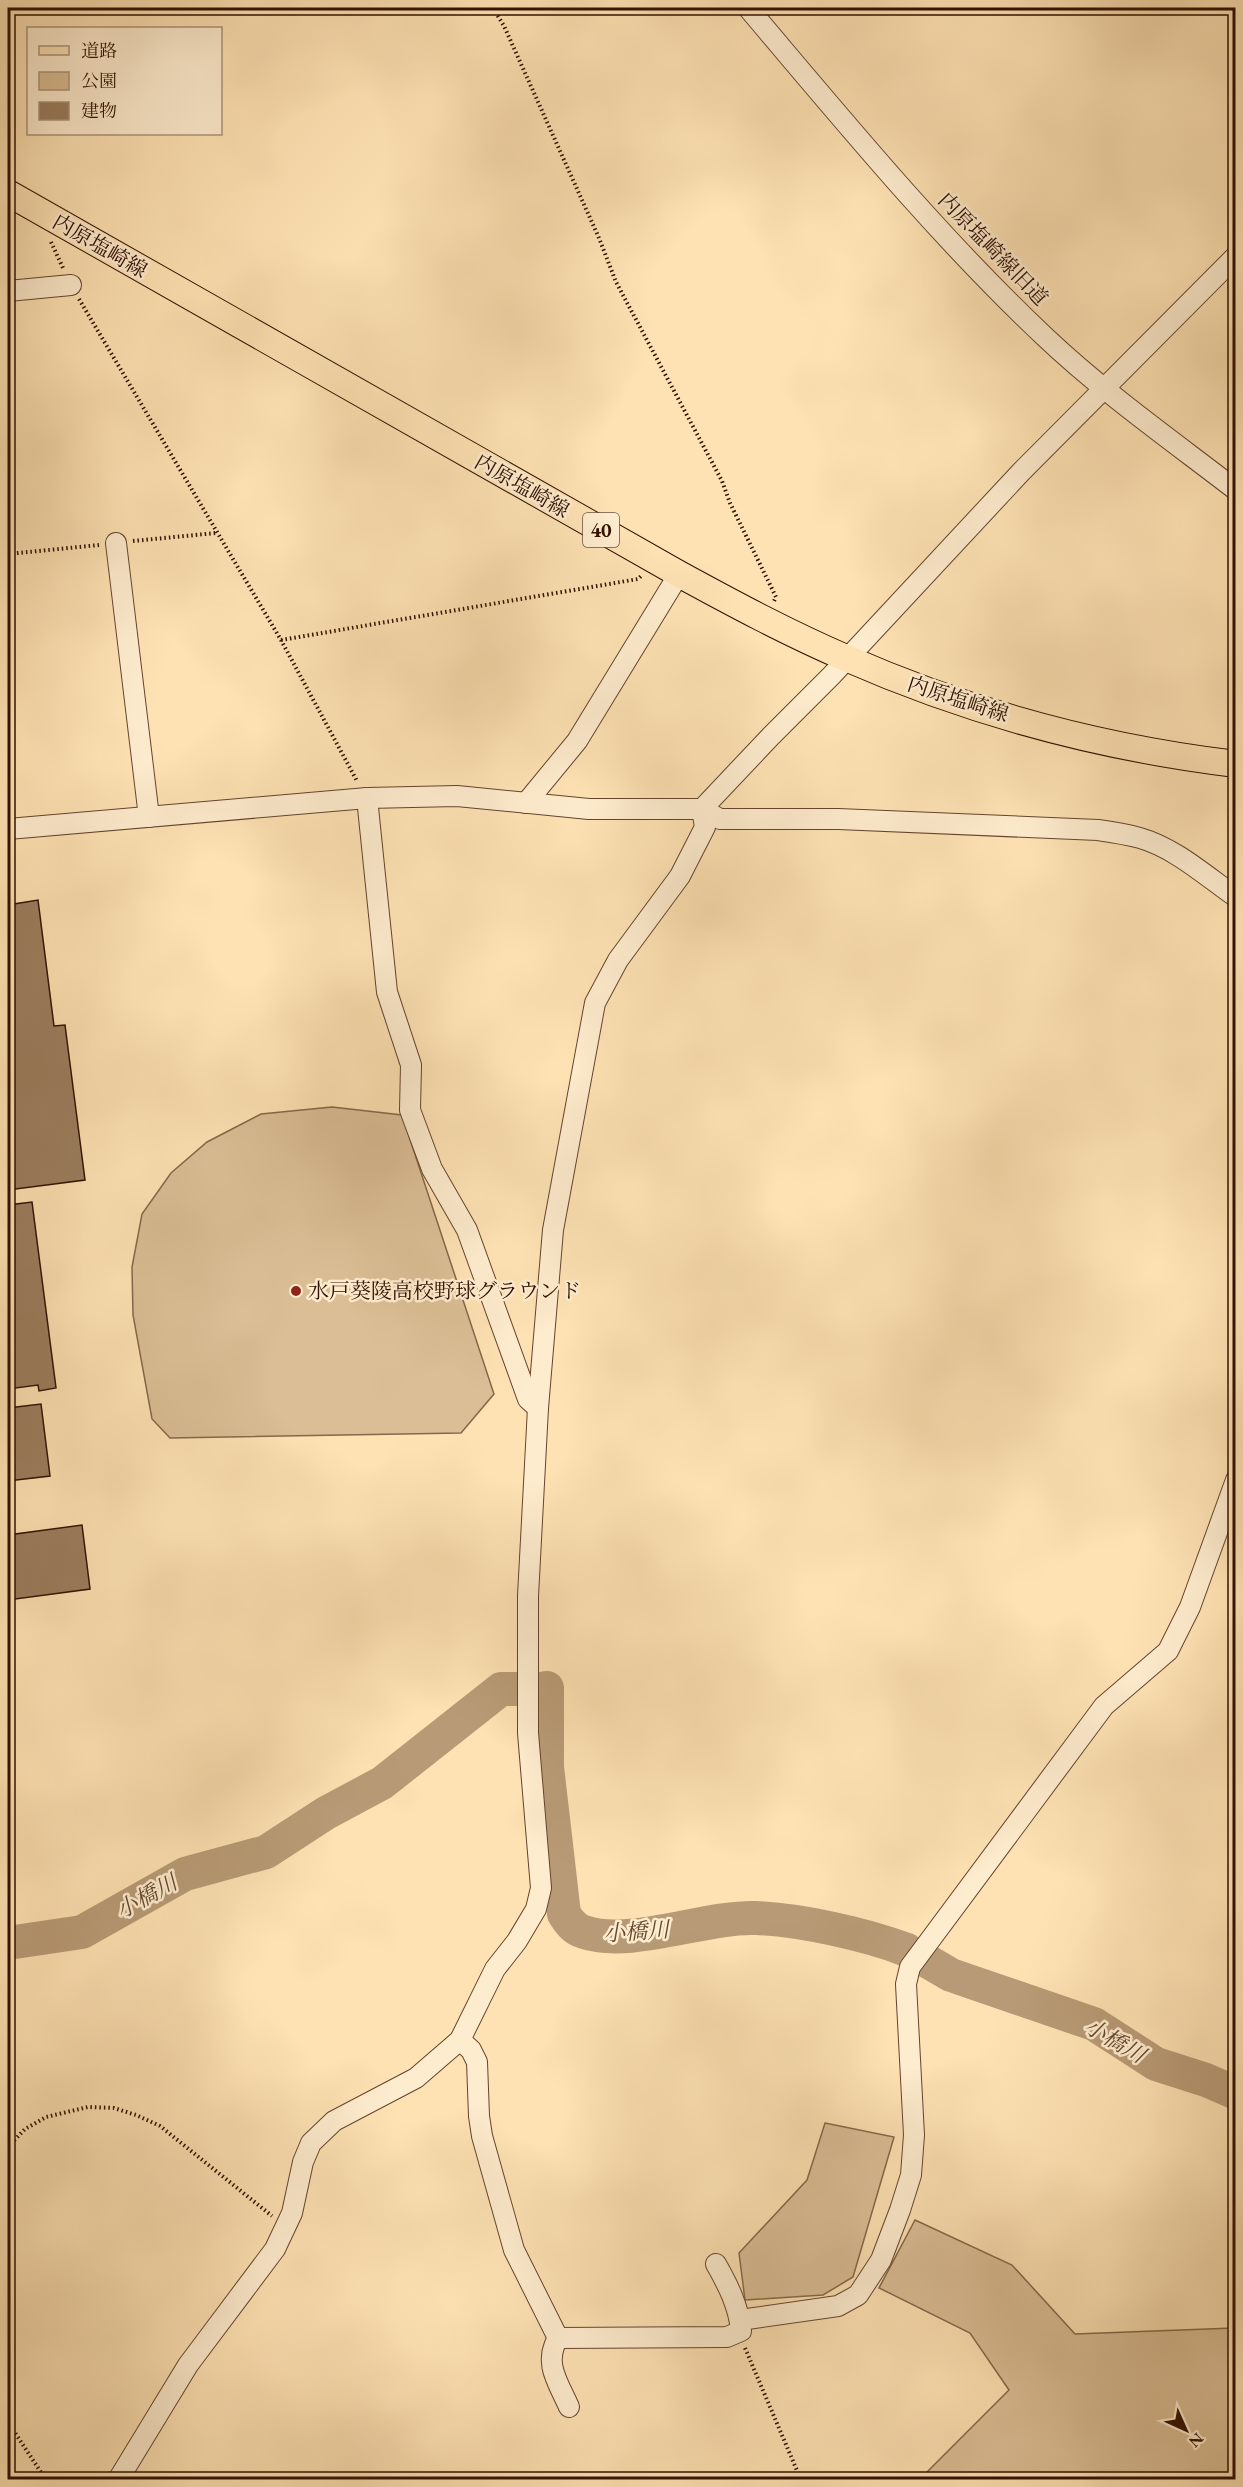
<svg xmlns="http://www.w3.org/2000/svg" width="1243" height="2487" font-family="'EB Garamond','Noto Serif JP',serif">
	<rect width="100%" height="100%" fill="#fee2b3"/>
	<filter id="stains"><feTurbulence type="fractalNoise" baseFrequency=".00333" numOctaves="4"/><feColorMatrix values="0 0 0 0 .2 0 0 0 0 .09 0 0 0 0 .02 0 0 0 .5 -.17"/></filter>
	<radialGradient id="worn" r=".72"><stop offset=".6" stop-color="#630" stop-opacity="0"/><stop offset="1" stop-color="#630" stop-opacity=".3"/></radialGradient>
	<g fill="#dbbe95" stroke="#86674a" stroke-width="1.5">
		<polygon points="332,1107 402,1115 494,1394 461,1433 170,1438 152,1419 133,1315 132,1267 142,1214 171,1173 207,1142 261,1114"/>
		<polygon points="825,2123 894,2137 853,2277 823,2295 745,2300 739,2253 807,2180"/>
		<polygon points="915,2220 1012,2265 1075,2334 1233,2328 1236,2332 1235,2479 920,2479 1009,2390 970,2333 879,2288"/>
	</g>
	<g fill="none" stroke-linecap="round" stroke-linejoin="round">
		<g stroke="#b89b76" stroke-width="34">
			<path d="M542,1689L547,1688V1767L564,1914C569,1922 574,1929 584,1932C630,1948 706,1916 756,1918C801,1920 865,1934 907,1950"/>
			<polyline points="8,1943 82,1932 185,1874 266,1852 326,1813 382,1783 501,1689 521,1689"/>
			<polyline points="927,1961 951,1975 1094,2024 1156,2064 1206,2080 1236,2093"/>
		</g>
	</g>
	<g fill="#9b7d5d" stroke="#301000" stroke-width="1.5">
		<polygon points="38,900 54,1026 65,1025 85,1180 8,1190 8,905"/>
		<polygon points="32,1202 56,1388 39,1391 38,1385 8,1389 8,1205"/>
		<polygon points="41,1404 50,1476 8,1481 8,1408"/>
		<polygon points="82,1525 90,1589 8,1600 8,1535"/>
	</g>
	<g fill="none" stroke-linecap="round" stroke-linejoin="round">
		<g stroke="#64442d" stroke-width="22">
			<g id="minor">
				<path d="M748,8C843,120 937,235 1044,336C1103,392 1171,440 1236,490"/>
				<polyline points="8,291 71,285"/>
				<polyline points="116,543 149,817"/>
				<polyline points="367,798 387,992 411,1065 410,1110 432,1169 467,1230 528,1399 538,1408"/>
				<polyline points="526,803 577,741 679,574"/>
				<path d="M702,809L720,819H838L1098,830C1112,832 1126,834 1140,838C1175,848 1206,876 1236,897"/>
				<polyline points="8,829 367,798 457,796 589,809 702,809 771,736 832,675 1021,472 1236,256"/>
				<path d="M460,2040L471,2050L477,2062L479,2116L482,2136L514,2250L558,2338L727,2337L741,2331C739,2307 728,2285 716,2264"/>
				<polyline points="740,2320 838,2306 858,2295 881,2260 900,2210 911,2175 914,2135 906,1984 910,1967 1104,1706 1168,1651 1190,1607 1236,1480"/>
				<path d="M558,2338C543,2363 558,2382 569,2407"/>
				<polyline points="118,2480 188,2365 275,2249 292,2213 303,2162 311,2143 334,2121 416,2078 460,2040 495,1969 517,1941 536,1909 541,1888 528,1733 528,1596 538,1408 553,1230 595,1003 618,960 680,876 705,827 702,809"/>
			</g>
		</g>
		<g stroke="#301000" stroke-width="28">
			<path id="major" d="M8,193L679,574C734,604 788,633 846,658C969,712 1102,748 1236,764"/>
		</g>
		<g stroke="#301000" stroke-width="4" stroke-dasharray="1.5 3" stroke-linecap="butt">
			<polyline points="493,8 504,26 599,238 616,282 722,481 730,503 776,597 774,601"/>
			<polyline points="51,242 63,268"/>
			<polyline points="79,299 281,640 357,781"/>
			<polyline points="133,541 216,533"/>
			<polyline points="8,554 99,545"/>
			<polyline points="281,640 638,579 642,575"/>
			<polyline points="8,2147 25,2129 46,2117 88,2107 114,2108 136,2115 160,2126 272,2216"/>
			<polyline points="745,2348 801,2480"/>
			<polyline points="8,2422 46,2480"/>
		</g>
		<use href="#minor" stroke="#feecce" stroke-width="20"/>
		<use href="#major" stroke="#fee2b3" stroke-width="26"/>
	</g>
	<circle fill="#8f2418" stroke="#feecce" stroke-width="2" cx="296" cy="1291" r="6"/>
	<g text-anchor="middle" stroke-width="5" stroke-linejoin="round" paint-order="stroke">
		<rect fill="#feecce" stroke="#6e523e" stroke-width="1.5" x="583" y="513" width="36" height="34" rx="4.5"/>
		<g font-size="20" font-weight="bold" fill="#301000">
			<text x="601" y="537">40</text>
		</g>
		<g font-size="21" fill="#301000" stroke="#feecce">
			<text transform="translate(100 246) rotate(30)" y="7">内原塩崎線</text>
			<text transform="translate(993 249) rotate(46)" y="7">内原塩崎線旧道</text>
			<text transform="translate(522 486) rotate(30)" y="7">内原塩崎線</text>
			<text transform="translate(958 699) rotate(18)" y="7">内原塩崎線</text>
		</g>
		<g font-size="21" fill="#301000" stroke="#feecce" text-anchor="start">
			<text x="308" y="1298">水戸葵陵高校野球グラウンド</text>
		</g>
		<g font-size="22" font-style="italic" fill="#66482f" stroke="#feecce">
			<text transform="translate(146 1896) rotate(-29)" y="8">小橋川</text>
			<text transform="translate(636 1931) rotate(-4)" y="8">小橋川</text>
			<text transform="translate(1115 2040) rotate(30)" y="8">小橋川</text>
		</g>
	</g>
	<rect width="1243" height="2487" fill="none" stroke="#fee2b3" stroke-width="30"/>
	<rect x="9" y="9" width="1225" height="2469" fill="none" stroke="#301000" stroke-width="3"/>
	<rect x="15" y="15" width="1213" height="2457" fill="none" stroke="#301000" stroke-width="1.5"/>
	<rect x="27" y="27" width="195" height="108" fill="#feecce" stroke="#ac947c" stroke-width="1.5"/>
	<rect x="39" y="46" width="30" height="9" fill="#fee2b3" stroke="#ac947c" stroke-width="1.5"/>
	<text x="81" y="57" font-size="18" fill="#301000">道路</text>
	<rect x="39" y="72" width="30" height="18" fill="#dbbe95" stroke="#ac947c" stroke-width="1.5"/>
	<text x="81" y="87" font-size="18" fill="#301000">公園</text>
	<rect x="39" y="102" width="30" height="18" fill="#9b7d5d" stroke="#ac947c" stroke-width="1.5"/>
	<text x="81" y="117" font-size="18" fill="#301000">建物</text>
	<g transform="translate(1186 2430) rotate(135)" stroke="#feecce" stroke-width="4.5" paint-order="stroke">
	<path d="M0-4.5L10 22L0 15L-10 22Z" fill="#301000"/>
	<text y="-9" font-size="16" font-weight="bold" text-anchor="middle" fill="#301000">N</text>
	</g>
	<rect width="100%" height="100%" filter="url(#stains)"/>
	<rect width="100%" height="100%" fill="url(#worn)"/>
</svg>
